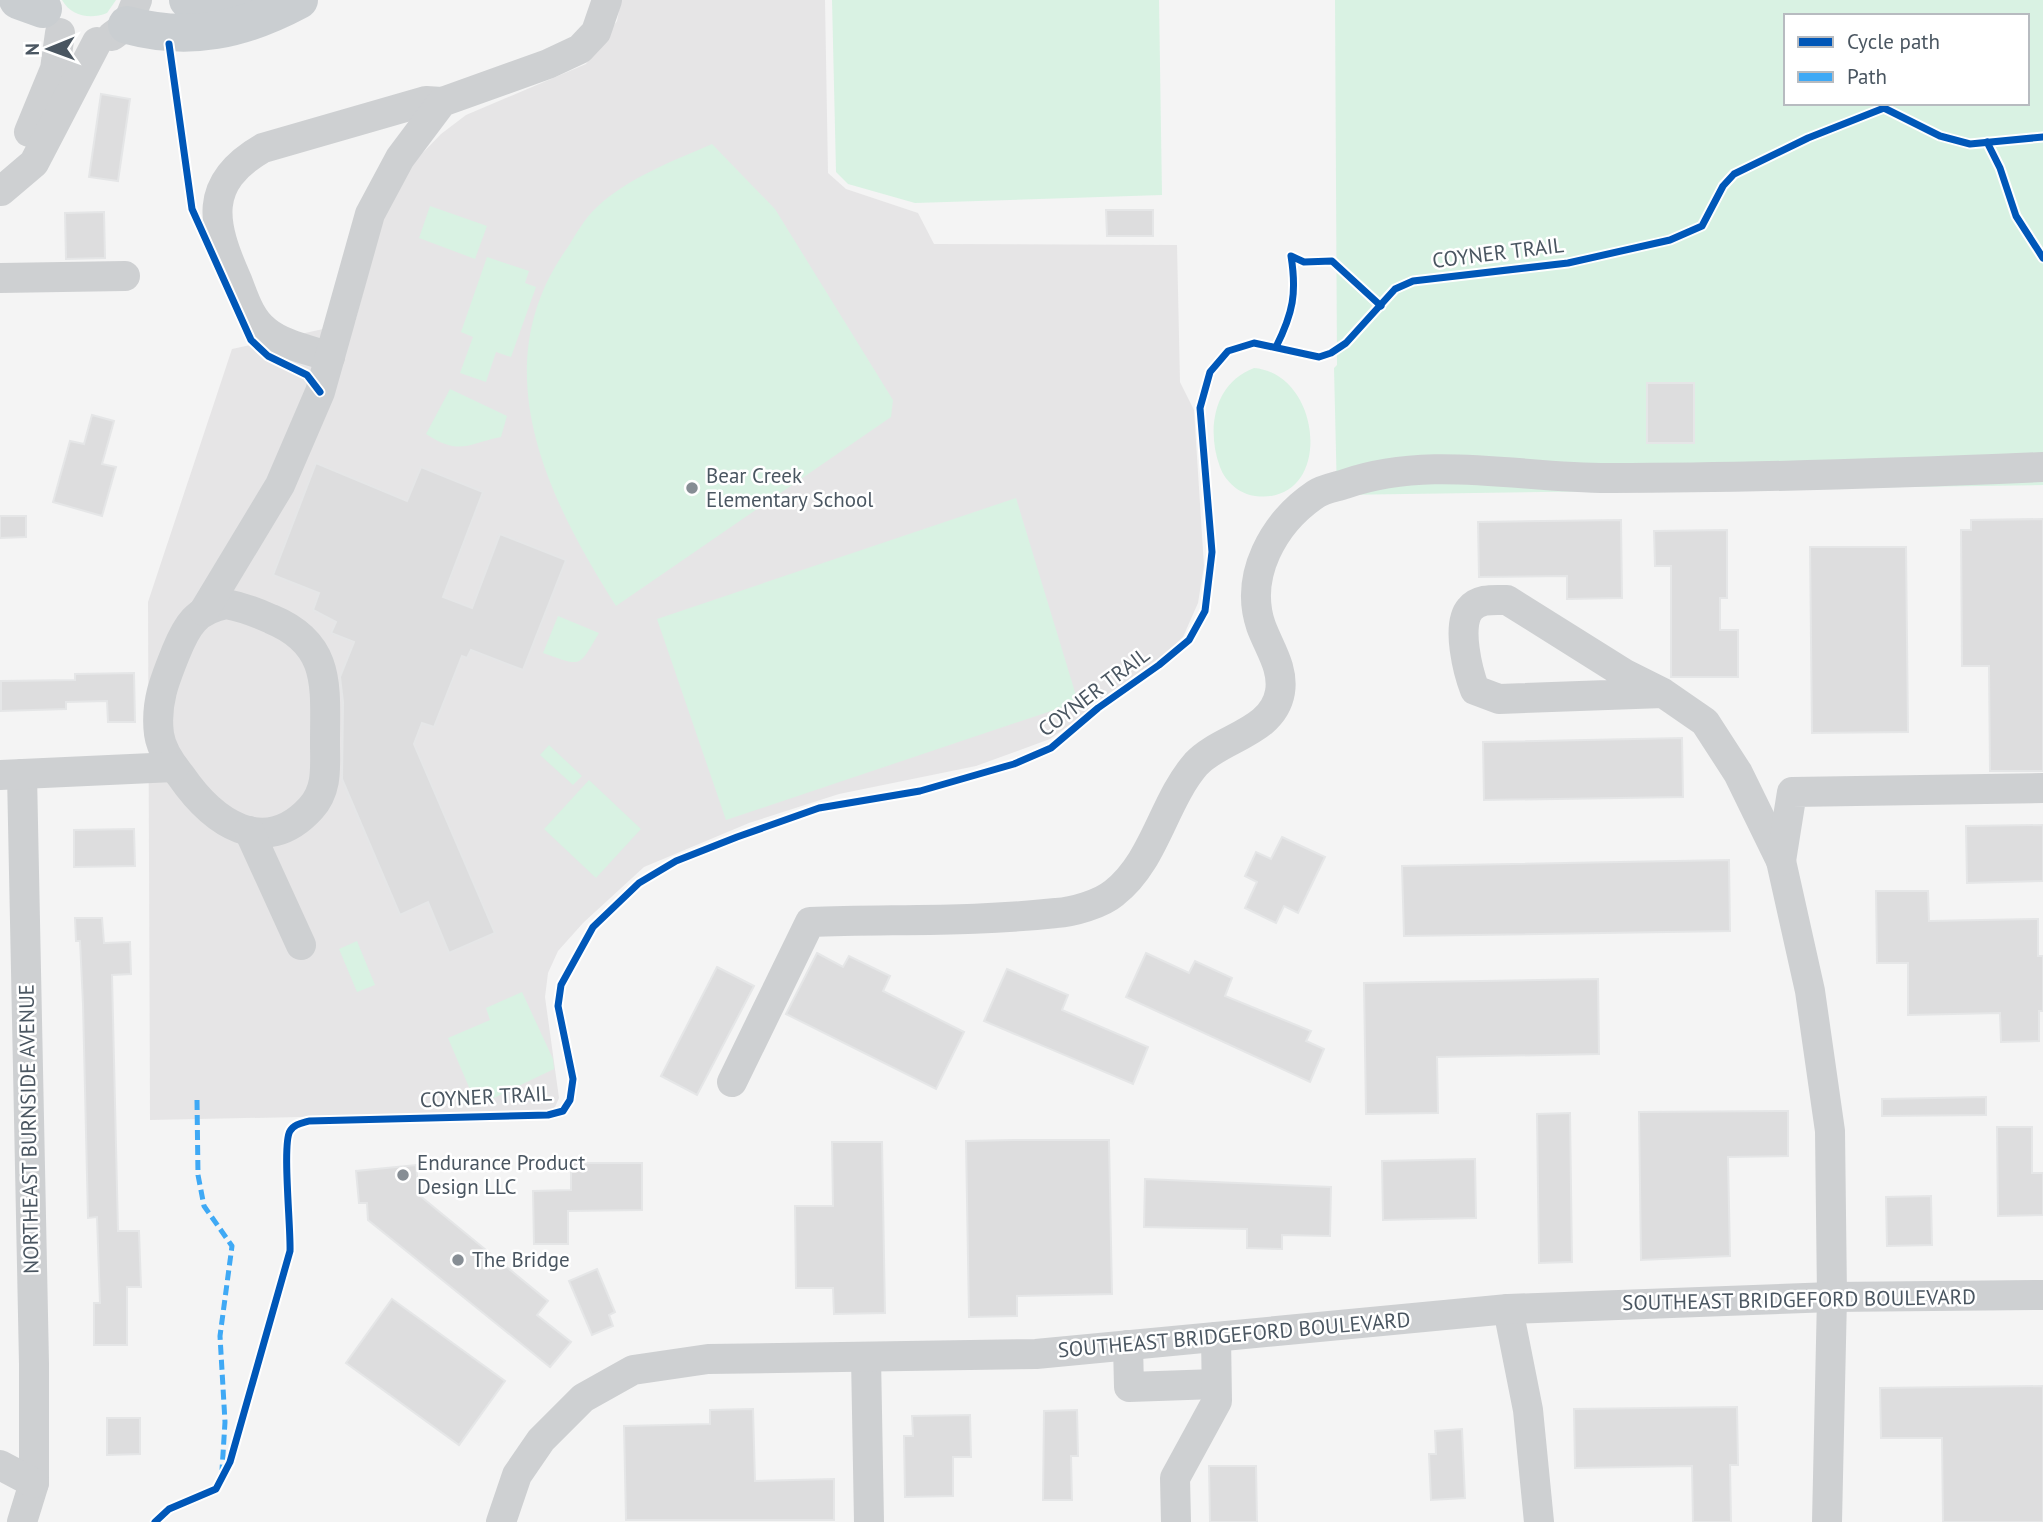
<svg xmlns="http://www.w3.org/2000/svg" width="2043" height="1522" font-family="'PT Sans',sans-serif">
	<rect width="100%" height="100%" fill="#f4f4f4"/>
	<polygon fill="#e6e5e6" points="621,0 825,0 828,173 846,189 918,213 934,244 1177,245 1180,382 1194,410 1204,566 1198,603 1183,637 1159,660 1050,739 976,766 839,794 749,823 644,867 583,923 558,951 548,973 545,997 559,1098 555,1107 547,1112 150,1120 148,602 232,349 355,322 385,212 411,165 441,134 466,115 586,64 617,21"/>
	<g fill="#d9f2e3" fill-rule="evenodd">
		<path d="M62,0H116L107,13C90,20 71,16 62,0Z"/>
		<polygon points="832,0 1159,0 1162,195 915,203 848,184 836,172"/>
		<path d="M1335,0H2043V485L1337,495L1334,368L1337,365ZM1786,16H2027V103H1786Z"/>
		<path d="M712,144L775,209L893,400L891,417L616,606C547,497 482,366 568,247C576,234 585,218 596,208C627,178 673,161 712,144Z"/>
		<polygon points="430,206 487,226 475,259 419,238"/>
		<polygon points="487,257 529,271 525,283 536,287 511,357 496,352 486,382 460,373 473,337 461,332"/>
		<path d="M1254,368C1324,374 1334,506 1255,496C1239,494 1225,481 1220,467C1206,429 1214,383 1254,368Z"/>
		<path d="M450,389L507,416L501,437C466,444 460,456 426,434Z"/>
		<polygon points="1016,498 1078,702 726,820 657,619"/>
		<path d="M558,616L599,633C578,668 583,667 543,653Z"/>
		<polygon points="549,745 582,776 573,785 540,755"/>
		<polygon points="589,780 641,829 596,878 544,829"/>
		<polygon points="357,941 375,985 357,992 339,949"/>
		<polygon points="522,992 553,1059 554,1069 477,1106 448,1038 490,1020 486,1008"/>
	</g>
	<g fill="#ddddde" stroke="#e5e6e7" stroke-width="2">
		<polygon points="101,94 130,99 118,181 89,177"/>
		<polygon points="1106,210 1153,210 1153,236 1107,236"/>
		<polygon points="104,212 105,258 66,259 65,213"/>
		<rect x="1647" y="383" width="47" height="60"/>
		<polygon points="92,415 114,421 102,464 116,467 102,516 53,502 70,441 84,444"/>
		<polygon points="316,463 407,501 421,467 483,492 443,597 472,608 500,534 566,560 523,670 471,650 467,658 462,656 434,727 422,723 414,744 495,933 449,953 428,902 400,915 342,779 343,702 340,677 354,642 331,633 336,622 313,610 319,593 273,575"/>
		<polygon points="0,516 26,516 26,537 0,538"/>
		<polygon points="2043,519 2043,771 1990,771 1989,666 1962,666 1961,530 1971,530 1971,520"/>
		<polygon points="1621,520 1622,598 1567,599 1567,576 1479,577 1478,522"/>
		<polygon points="1727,530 1727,598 1720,598 1720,630 1738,630 1738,677 1671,677 1671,566 1655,566 1654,531"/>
		<polygon points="1810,547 1906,547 1908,732 1812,733"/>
		<polygon points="134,673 135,722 108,722 107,701 66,702 66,709 1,711 1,681 75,680 75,674"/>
		<polygon points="1682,738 1683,797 1484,800 1483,742"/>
		<polygon points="2043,825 2043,881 1967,883 1966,826"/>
		<polygon points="134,829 135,866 74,867 74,830"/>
		<polygon points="1282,837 1325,857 1298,913 1284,906 1276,923 1245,908 1257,882 1245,876 1256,852 1271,859"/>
		<polygon points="1729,860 1730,931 1404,936 1402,866"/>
		<polygon points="1876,891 1928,891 1929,921 2038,919 2038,956 2043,956 2043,1011 2039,1011 2039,1041 2001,1042 2000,1013 1908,1015 1908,963 1877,963"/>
		<polygon points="75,918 102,918 104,943 130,942 131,974 112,975 118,1231 139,1231 141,1287 127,1287 127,1345 94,1345 94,1303 100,1303 97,1217 88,1218 83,1004 80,941 76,941"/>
		<polygon points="817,953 843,967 849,956 890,976 883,991 964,1032 936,1089 786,1014"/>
		<polygon points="1146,953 1189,973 1195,961 1232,978 1225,996 1311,1031 1306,1041 1324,1049 1310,1082 1126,997"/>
		<polygon points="717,967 754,986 697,1095 661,1076"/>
		<polygon points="1007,969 1068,995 1062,1010 1148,1047 1133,1084 984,1021"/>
		<polygon points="1598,979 1599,1054 1437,1057 1438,1113 1366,1114 1364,983"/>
		<polygon points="1986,1097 1986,1115 1882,1116 1882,1099"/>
		<polygon points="1788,1111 1788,1156 1728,1157 1730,1256 1641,1260 1639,1112"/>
		<polygon points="1570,1113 1572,1262 1539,1263 1537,1114"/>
		<polygon points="1997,1127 2032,1127 2032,1173 2043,1173 2043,1215 1998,1216"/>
		<polygon points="1014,1140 1109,1140 1112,1294 1017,1296 1017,1316 969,1317 966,1141"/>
		<polygon points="832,1142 882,1142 885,1313 834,1314 833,1288 796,1288 795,1206 833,1206"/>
		<polygon points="1475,1159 1476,1218 1383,1220 1382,1161"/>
		<polygon points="571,1163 642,1163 642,1210 568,1211 568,1244 534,1244 533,1191 571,1190"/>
		<polygon points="416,1165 419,1195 548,1301 537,1315 571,1342 550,1367 368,1220 367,1203 359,1203 356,1171"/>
		<polygon points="1145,1179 1331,1187 1330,1236 1282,1235 1282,1249 1247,1248 1247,1229 1144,1227"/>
		<polygon points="1931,1196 1932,1245 1887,1246 1886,1197"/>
		<polygon points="597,1269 615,1312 609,1315 613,1326 592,1335 569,1281"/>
		<polygon points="392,1299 505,1381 459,1445 346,1363"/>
		<polygon points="2043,1386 2043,1522 1943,1522 1942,1438 1881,1438 1880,1388"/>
		<polygon points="1737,1407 1738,1465 1730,1465 1731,1522 1693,1522 1692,1466 1575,1468 1574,1409"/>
		<polygon points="753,1409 755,1481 834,1479 834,1520 626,1520 624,1426 710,1424 710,1410"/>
		<polygon points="1077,1410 1078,1456 1071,1456 1072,1500 1043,1500 1044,1411"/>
		<polygon points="970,1415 971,1457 953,1457 953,1496 905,1497 904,1436 913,1436 912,1416"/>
		<polygon points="107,1418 140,1418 140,1454 107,1455"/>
		<polygon points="1462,1429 1465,1498 1431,1500 1429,1454 1436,1454 1435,1431"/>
		<polygon points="1209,1466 1256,1466 1257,1522 1210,1522"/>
	</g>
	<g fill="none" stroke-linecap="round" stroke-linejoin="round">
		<g stroke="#ced0d2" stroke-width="30">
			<polyline points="112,36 127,25 137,0"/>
			<polyline points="29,132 55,69 60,33"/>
			<polyline points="1,191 34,163 97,42"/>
			<polyline points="0,278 125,276"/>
			<path d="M330,357C310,350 283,345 266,331C250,319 244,298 237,280C212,224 202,183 263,148L426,101L442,102"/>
			<path d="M226,604C242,607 256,612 271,619C332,644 325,687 325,743C325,767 328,789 311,808C264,860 212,821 181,776C172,765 161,748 159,734C155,703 165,679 176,652C187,625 196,610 226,604Z"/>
			<polyline points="204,611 280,485 320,392 370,214 400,158 442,102 548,64 580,49 596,32 607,0"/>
			<path d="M1663,693L1499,699L1475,690C1468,672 1456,625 1470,609C1479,598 1494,600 1507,600L1625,674L1663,693L1705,722L1738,773L1781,861L1810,991L1830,1131L1832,1297L1827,1522"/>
			<polyline points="22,774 34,1364 34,1483 22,1522"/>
			<polyline points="0,775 174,767"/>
			<polyline points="249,831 301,945"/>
			<polyline points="1781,861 1792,792 2043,788"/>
			<path d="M732,1082L810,922C891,919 976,922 1056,913C1073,912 1101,904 1114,893C1155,861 1163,802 1196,764C1221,737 1273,733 1280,692C1284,668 1269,648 1261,626C1244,576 1273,523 1316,494C1324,489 1336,487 1345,484C1431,454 1523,479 1612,478C1756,478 1900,473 2043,467"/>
			<polyline points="1508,1309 1528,1410 1539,1522"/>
			<polyline points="1128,1345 1129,1387 1216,1384"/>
			<polyline points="866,1357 869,1522"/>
			<polyline points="0,1465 34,1483"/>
			<polyline points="501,1522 517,1475 541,1440 583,1398 633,1370 708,1359 1036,1354 1508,1309 1832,1297 2043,1295"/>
			<polyline points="1176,1522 1175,1478 1217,1401 1216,1337"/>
		</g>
		<g stroke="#caced1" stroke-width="38">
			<polyline points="18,0 43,9"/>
			<polyline points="188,0 216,5 259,0"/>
			<path d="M127,25C190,42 243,30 299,0"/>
		</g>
		<polyline stroke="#3fa9f5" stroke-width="5" stroke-dasharray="10 5" stroke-linecap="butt" points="197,1100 198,1175 204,1206 232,1246 220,1336 225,1422 222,1470"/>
		<g stroke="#fff" stroke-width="11">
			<g id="cycleway">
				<polyline points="169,44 192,209 251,340 268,356 307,375 320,392"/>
				<polyline points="1987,142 2000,168 2016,216 2043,258"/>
				<path d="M1276,347C1293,313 1297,293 1291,256L1304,262L1332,261L1381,306"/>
				<path d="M155,1522L169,1509L216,1489L230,1462L290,1251C291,1229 282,1144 290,1131C294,1124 302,1123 309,1121L548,1115L563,1111L570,1100L573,1079L558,1006L561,985L593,927L639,883L676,861L737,837L819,808L920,791L1014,764L1051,748L1098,708L1159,665L1189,640L1205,611L1212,552L1200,408L1210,372L1228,351L1254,343L1319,357L1331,353L1346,343L1395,289L1413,281L1568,263L1670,240L1702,226L1723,186L1734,174L1808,138L1884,108L1940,136L1970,144L2043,137"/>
			</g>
		</g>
		<use href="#cycleway" stroke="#0057b8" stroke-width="7"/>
	</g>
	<g fill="#868d94" stroke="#fff" stroke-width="2.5">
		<circle cx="692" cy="488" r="7"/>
		<circle cx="403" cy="1175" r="7"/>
		<circle cx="458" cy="1260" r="7"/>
	</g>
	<g text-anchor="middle" stroke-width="5" stroke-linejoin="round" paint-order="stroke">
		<g font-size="21" fill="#4a5661" stroke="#fff">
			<text transform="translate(1498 253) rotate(-7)" y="7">COYNER TRAIL</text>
			<text transform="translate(1094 692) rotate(-37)" y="7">COYNER TRAIL</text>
			<text transform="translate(486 1097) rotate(-3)" y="7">COYNER TRAIL</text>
			<text transform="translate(29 1129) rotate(-91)" y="7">NORTHEAST BURNSIDE AVENUE</text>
			<text transform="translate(1799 1300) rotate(-1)" y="7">SOUTHEAST BRIDGEFORD BOULEVARD</text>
			<text transform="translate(1234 1335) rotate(-5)" y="7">SOUTHEAST BRIDGEFORD BOULEVARD</text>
		</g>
		<g font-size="21" fill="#4a5661" stroke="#fff" text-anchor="start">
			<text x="706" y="483">Bear Creek<tspan x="706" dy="24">Elementary School</tspan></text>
			<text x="417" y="1170">Endurance Product<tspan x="417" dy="24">Design LLC</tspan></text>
			<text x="472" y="1267">The Bridge</text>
		</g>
	</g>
	<rect x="1784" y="14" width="245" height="91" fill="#ffffff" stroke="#b7bbc0" stroke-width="2"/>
	<rect x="1798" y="37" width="35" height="10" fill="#0057b8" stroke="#b7bbc0" stroke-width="2"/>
	<text x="1847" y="49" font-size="21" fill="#4a5661">Cycle path</text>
	<rect x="1798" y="72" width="35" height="10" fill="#3fa9f5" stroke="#b7bbc0" stroke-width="2"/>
	<text x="1847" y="84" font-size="21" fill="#4a5661">Path</text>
	<g transform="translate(49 49) rotate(269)" stroke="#ffffff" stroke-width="5" paint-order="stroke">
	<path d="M0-5L12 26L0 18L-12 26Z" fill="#4a5661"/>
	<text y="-10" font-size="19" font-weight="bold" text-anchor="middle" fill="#4a5661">N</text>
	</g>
</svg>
